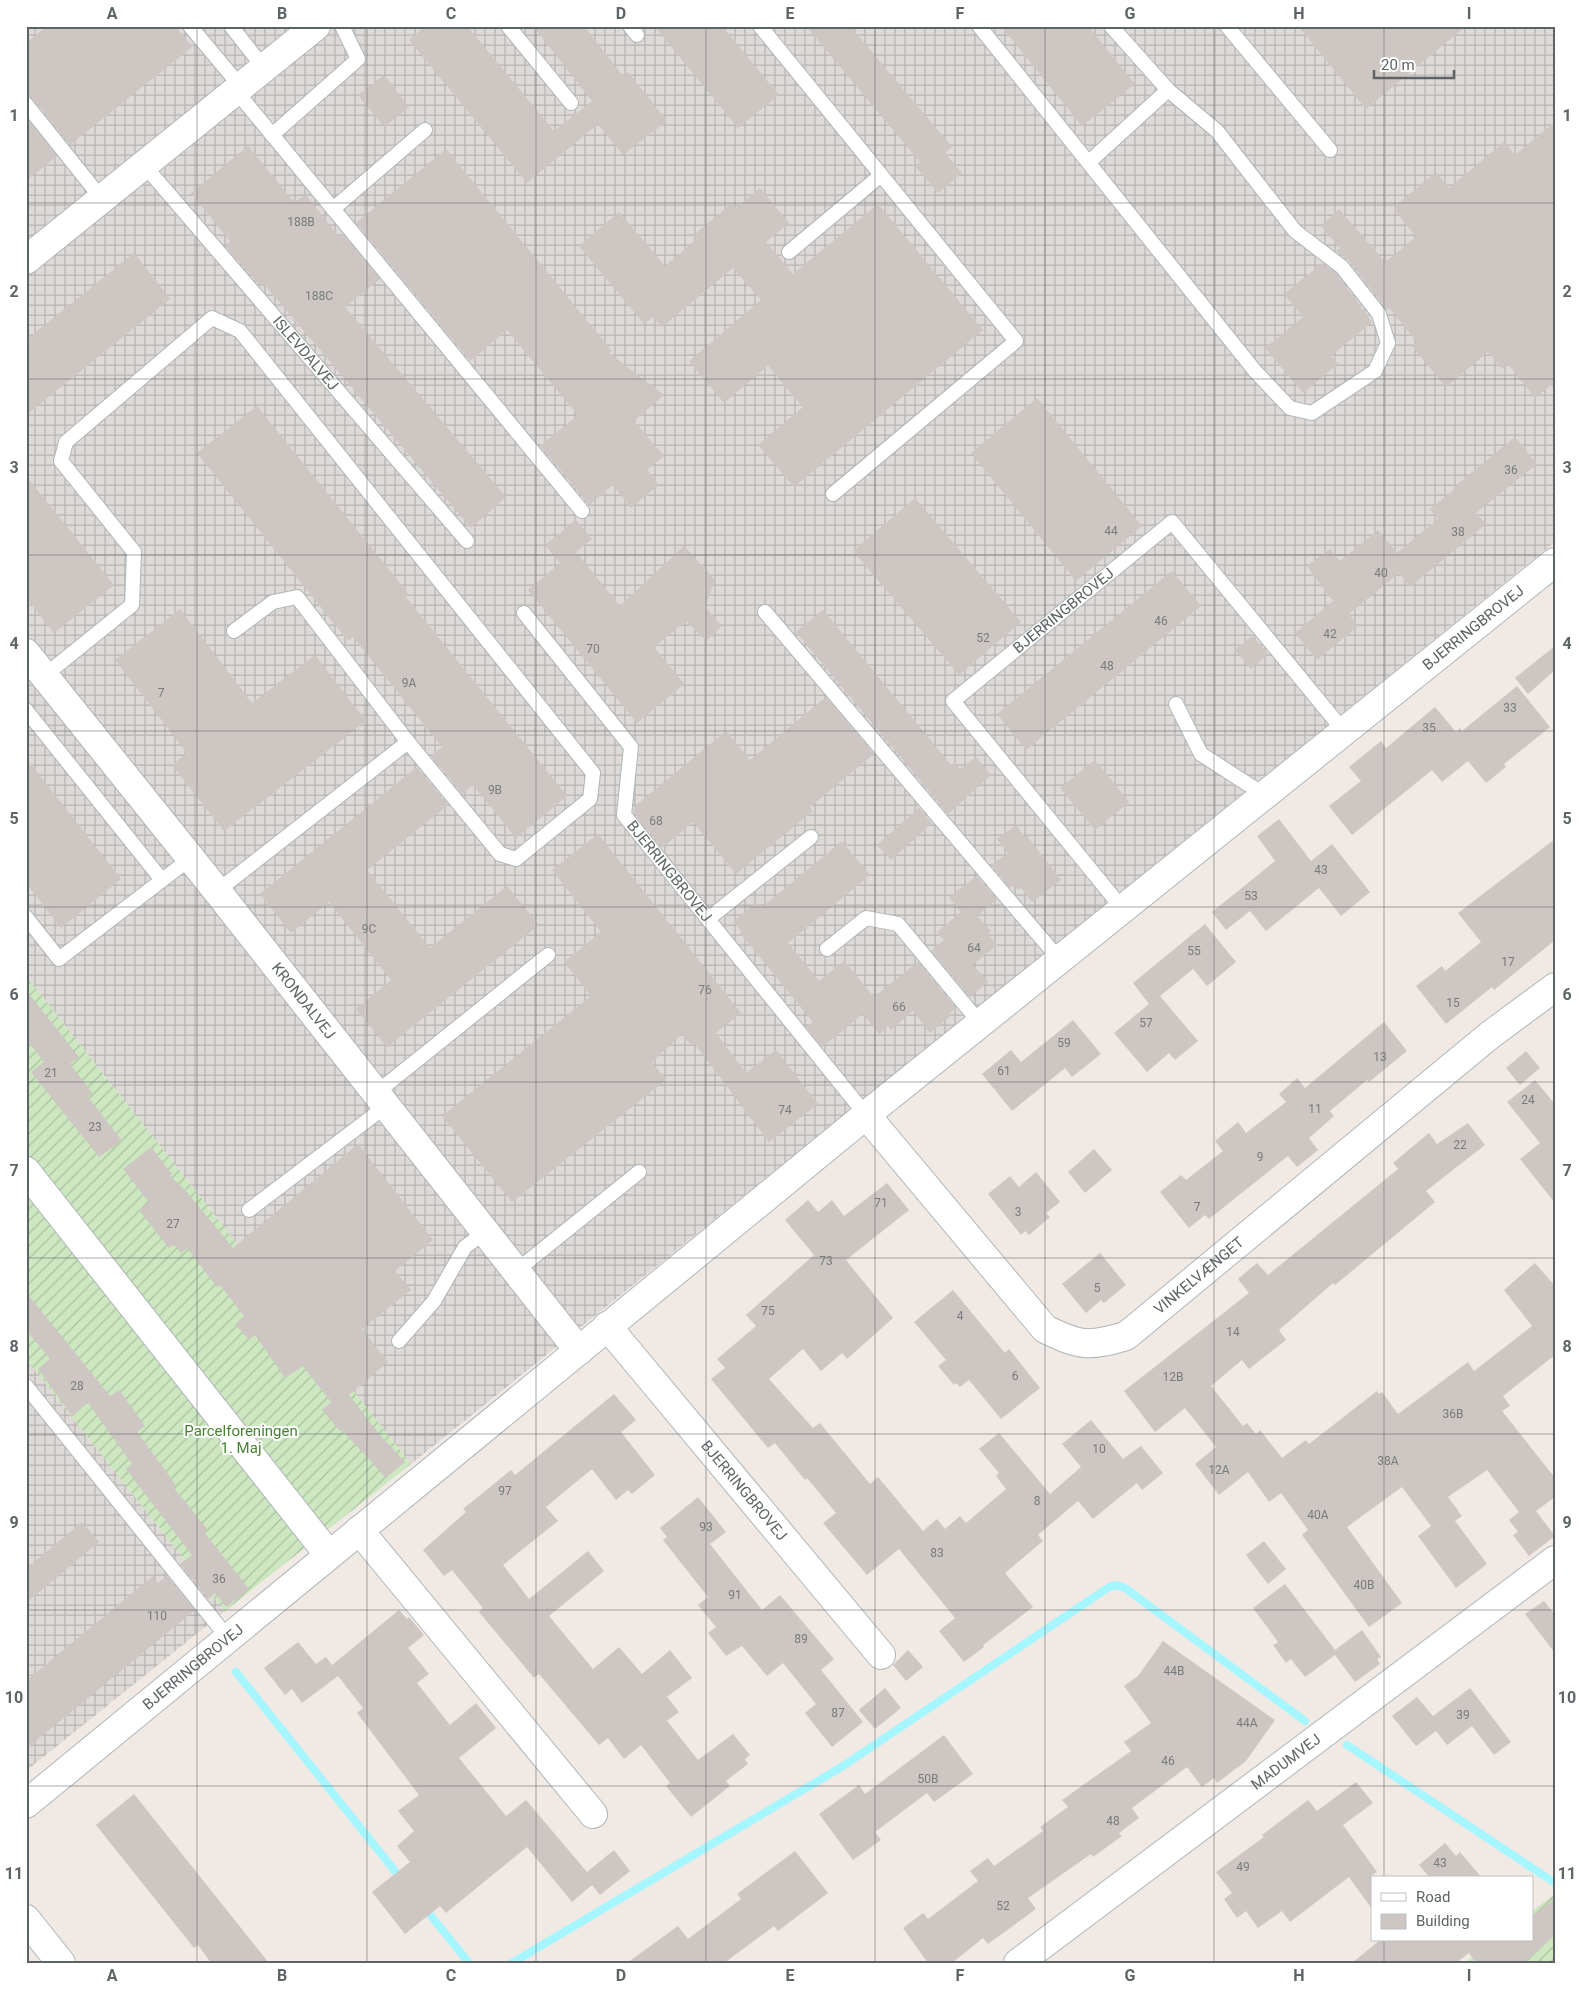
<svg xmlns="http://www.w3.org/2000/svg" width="1581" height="1989" font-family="Roboto,sans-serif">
	<defs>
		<pattern id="industrial-grid" width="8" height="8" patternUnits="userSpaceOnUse" patternTransform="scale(1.25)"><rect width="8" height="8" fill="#dedad7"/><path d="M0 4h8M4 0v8" fill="none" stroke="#b7b4b2"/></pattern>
		<pattern id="garden-furrows" width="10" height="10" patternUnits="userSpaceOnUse" patternTransform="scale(1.25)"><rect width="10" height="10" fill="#cde8c0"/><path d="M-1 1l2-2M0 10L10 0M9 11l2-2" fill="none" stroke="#aac0a0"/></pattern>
	</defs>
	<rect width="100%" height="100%" fill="#f0e9e4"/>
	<g fill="url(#industrial-grid)">
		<polygon points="26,26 1555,26 1555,542 411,1464 26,976"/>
		<polygon points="26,1359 225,1611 26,1771"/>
	</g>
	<g fill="url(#garden-furrows)">
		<polygon points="26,976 411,1464 225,1611 26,1359"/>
		<polygon points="1555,1894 1555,1963 1464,1963 1494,1940 1532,1940 1532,1911"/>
	</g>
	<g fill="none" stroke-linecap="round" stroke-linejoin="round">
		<g stroke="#a5f6ff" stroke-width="8">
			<polyline points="236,1672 402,1880"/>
			<polyline points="1347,1745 1555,1883"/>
			<polyline points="423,1906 469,1963"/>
			<polyline points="512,1963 843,1766 1109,1587 1117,1585 1125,1588 1305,1721"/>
		</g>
	</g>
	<g fill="#cdc6c3">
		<polygon points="47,26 175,26 192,47 70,145 33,99 26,95 26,43"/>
		<polygon points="425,26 467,26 554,131 592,101 533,26 584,26 623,76 628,72 667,121 623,155 598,124 527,183 409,40"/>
		<polygon points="654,26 722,26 779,95 738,128"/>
		<polygon points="806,26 850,26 952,147 945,153 962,173 938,193 915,166 920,162"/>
		<polygon points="1001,26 1088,26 1135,84 1082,126"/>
		<polygon points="1298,26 1466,26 1366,109"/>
		<polygon points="384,75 409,107 384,127 358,95"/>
		<polygon points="26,118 57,156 26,181"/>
		<polygon points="1555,122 1555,382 1535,398 1508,364 1502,369 1488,352 1446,387 1412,346 1417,342 1389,308 1387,310 1349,261 1336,251 1340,248 1321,226 1339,209 1385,262 1416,237 1393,208 1436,172 1449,188 1504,142 1515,155"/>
		<polygon points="248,146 294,202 306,195 339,237 343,234 380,279 345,307 506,497 471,528 264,284 261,287 225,246 230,241 191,193"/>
		<polygon points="446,149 612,351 609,353 664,395 634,421 664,456 647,470 659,485 631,508 613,485 589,505 540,446 578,415 507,330 470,361 356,223"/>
		<polygon points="760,188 789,223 766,242 793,274 878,204 983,330 794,487 758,445 803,407 768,366 724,403 689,361 761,300 733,268 662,327 653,317 644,324 579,246 619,212 665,266 697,239 694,235 732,203 736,208"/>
		<polygon points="134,253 170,299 26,415 26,340"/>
		<polygon points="1322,263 1336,273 1372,322 1331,356 1338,364 1303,393 1265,348 1303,317 1284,294"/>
		<polygon points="1037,398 1142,526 1076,581 971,453"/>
		<polygon points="257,406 408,593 405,596 567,796 516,838 473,785 462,794 431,756 442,747 353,637 348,641 197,453"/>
		<polygon points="1515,437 1537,464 1476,513 1486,524 1410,587 1399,573 1349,614 1358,626 1317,660 1295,633 1333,601 1307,566 1330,549 1340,561 1378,530 1397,553 1438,519 1430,509 1455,489 1454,487"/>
		<polygon points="26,476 114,585 54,633 26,598"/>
		<polygon points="915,498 1021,622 959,675 853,551"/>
		<polygon points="576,520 592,539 576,552 620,606 684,546 715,580 705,607 722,626 706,641 686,621 654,647 684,684 637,723 528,590 560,563 545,545"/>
		<polygon points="1172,571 1201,606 1026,750 997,714"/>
		<polygon points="180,609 252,703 315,655 366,721 224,831 172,765 187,753 115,660"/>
		<polygon points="823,610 951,765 955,762 960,769 976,757 991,775 948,814 796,632"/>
		<polygon points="1252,636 1268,654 1251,669 1235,650"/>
		<polygon points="1555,646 1555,670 1528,694 1515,678"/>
		<polygon points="1517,686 1550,727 1504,764 1506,767 1486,783 1468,761 1442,782 1432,770 1352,835 1329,806 1361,781 1349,767 1381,741 1386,748 1435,707 1456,732 1460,728 1462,731"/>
		<polygon points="826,697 874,754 810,807 813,811 736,874 693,822 662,848 633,812 634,807 726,731 750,760"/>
		<polygon points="26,758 121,879 61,928 26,883"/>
		<polygon points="1095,760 1129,802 1095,830 1060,788"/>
		<polygon points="417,767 448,805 367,870 430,948 507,886 539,925 387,1047 356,1009 391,980 329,902 291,933 260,894"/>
		<polygon points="919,808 932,823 891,860 877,845"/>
		<polygon points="1279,819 1311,861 1332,844 1370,892 1341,916 1319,888 1266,931 1250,911 1226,930 1212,912 1275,861 1257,836"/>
		<polygon points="1016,825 1025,837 1027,836 1061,880 1032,902 1021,888 1018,890 1014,885 1010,888 991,865 1008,853 997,839"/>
		<polygon points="598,834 741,1013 716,1033 746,1073 776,1050 818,1104 769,1142 694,1043 691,1045 682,1034 652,1062 666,1080 512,1202 442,1116 591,996 564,962 601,932 552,870"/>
		<polygon points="1555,839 1555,940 1494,990 1492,987 1446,1024 1416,986 1442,966 1445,971 1481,942 1458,913"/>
		<polygon points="842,841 870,875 788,943 819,981 844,961 874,997 918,962 956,1008 950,1013 952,1015 930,1033 913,1011 891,1030 888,1026 879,1034 863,1014 822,1047 806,1027 813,1022 740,933 742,932 733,922 756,902 761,908"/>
		<polygon points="977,876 997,899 977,916 991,931 988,934 997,945 973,965 988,982 970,997 931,951 944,940 937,932 961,912 949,897"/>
		<polygon points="1205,924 1236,962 1207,986 1193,969 1160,996 1198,1041 1175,1060 1169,1053 1147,1072 1114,1033 1149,1004 1133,983"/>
		<polygon points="26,990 79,1057 70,1064 93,1094 88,1097 122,1141 99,1157 31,1072 44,1062 26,1039"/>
		<polygon points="1073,1020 1101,1054 1072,1077 1065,1068 1012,1111 982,1074 1011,1050 1021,1062"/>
		<polygon points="1384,1022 1407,1051 1369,1082 1367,1080 1330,1111 1334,1116 1309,1138 1318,1150 1297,1167 1288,1156 1209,1219 1205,1215 1189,1228 1160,1192 1181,1175 1186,1180 1223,1151 1215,1141 1238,1122 1246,1133 1286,1102 1279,1094 1297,1078 1305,1088"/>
		<polygon points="1526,1051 1540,1068 1520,1085 1506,1068"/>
		<polygon points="1535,1080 1555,1104 1555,1203 1520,1159 1540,1143 1507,1102"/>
		<polygon points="1468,1123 1485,1145 1426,1191 1435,1202 1335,1285 1333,1283 1279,1330 1286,1340 1249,1369 1242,1360 1211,1386 1243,1426 1247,1423 1256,1434 1260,1430 1282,1458 1306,1440 1309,1444 1377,1391 1379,1394 1382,1392 1398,1414 1468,1362 1474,1371 1532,1326 1504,1290 1535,1263 1555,1286 1555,1355 1503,1396 1510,1406 1502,1411 1555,1478 1555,1497 1536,1511 1555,1536 1529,1556 1513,1535 1518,1532 1509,1520 1519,1512 1487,1470 1448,1497 1462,1516 1455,1521 1487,1564 1456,1588 1418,1536 1431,1526 1402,1487 1347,1527 1402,1603 1369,1627 1302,1535 1308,1530 1281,1493 1269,1502 1248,1472 1219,1495 1195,1464 1216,1447 1185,1408 1155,1432 1124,1391 1249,1293 1238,1279 1257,1263 1268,1275 1398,1169 1393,1163 1429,1133 1437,1144"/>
		<polygon points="358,1144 433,1240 395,1271 411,1290 362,1329 388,1362 349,1395 380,1435 405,1462 386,1478 342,1430 340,1431 322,1410 331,1402 303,1366 285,1378 255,1335 249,1340 235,1324 244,1316 220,1285 217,1287 187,1248 181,1253 174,1245 169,1248 139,1210 149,1202 123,1169 151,1147 172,1174 170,1176 185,1190 233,1248"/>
		<polygon points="1094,1149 1112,1170 1085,1193 1068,1172"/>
		<polygon points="1036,1172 1060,1202 1046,1213 1050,1217 1029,1235 1025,1231 1021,1235 988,1194 1010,1176 1019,1187"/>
		<polygon points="887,1183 909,1210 846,1260 893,1318 847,1359 842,1353 821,1371 803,1349 769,1379 813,1428 820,1423 870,1484 878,1477 923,1531 937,1519 945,1529 960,1516 966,1523 1006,1489 996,1476 999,1473 979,1449 999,1433 1050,1494 1081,1467 1062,1444 1091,1420 1123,1459 1141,1446 1163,1473 1142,1490 1137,1483 1093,1519 1078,1501 1038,1535 1043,1541 1005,1573 1033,1607 983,1645 984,1647 964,1662 939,1631 955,1618 899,1549 867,1575 823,1523 836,1513 807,1478 805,1480 775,1443 768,1448 711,1379 725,1368 717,1359 756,1326 746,1315 814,1255 785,1220 808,1200 818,1212 832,1200 844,1216"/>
		<polygon points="1100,1253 1126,1285 1104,1303 1101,1300 1086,1313 1062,1284"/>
		<polygon points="953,1290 1005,1353 1009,1349 1040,1388 1001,1419 969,1380 960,1387 956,1383 954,1385 938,1366 946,1360 914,1322"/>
		<polygon points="26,1292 110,1396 119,1390 145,1426 137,1432 176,1485 173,1487 207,1529 204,1532 249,1589 226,1607 215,1593 208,1599 180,1564 192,1555 126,1469 132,1464 88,1403 72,1416 38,1369 50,1359 26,1330"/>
		<polygon points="614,1394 636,1420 621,1432 655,1475 632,1494 628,1490 616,1500 592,1469 546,1507 558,1521 503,1565 529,1599 588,1551 604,1571 549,1616 593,1669 619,1647 642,1674 670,1650 692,1678 667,1697 679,1712 667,1721 698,1760 733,1734 750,1755 745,1759 748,1764 726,1781 730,1786 691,1817 666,1786 670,1783 641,1745 624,1759 608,1738 599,1745 539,1674 534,1678 479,1612 483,1608 452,1570 444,1576 423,1550 466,1512 463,1509 511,1470 515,1475"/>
		<polygon points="698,1497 726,1532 710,1544 762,1610 780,1595 834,1659 821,1670 863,1722 832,1747 805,1713 816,1704 783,1663 767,1676 742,1646 726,1656 708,1633 716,1627 698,1605 708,1597 663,1540 667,1537 660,1528"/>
		<polygon points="82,1522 99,1542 26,1603 26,1569"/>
		<polygon points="1264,1541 1286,1569 1268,1584 1246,1555"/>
		<polygon points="153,1576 158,1583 167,1576 195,1610 26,1749 26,1681"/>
		<polygon points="1285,1584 1335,1650 1362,1630 1381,1657 1377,1659 1380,1664 1355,1682 1335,1655 1305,1677 1291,1659 1286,1663 1273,1645 1278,1642 1253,1608"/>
		<polygon points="1544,1601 1555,1615 1555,1653 1525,1614"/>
		<polygon points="399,1610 407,1619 409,1617 424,1635 408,1648 429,1674 417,1683 450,1725 476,1703 496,1728 459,1758 506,1816 526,1800 587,1872 614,1850 630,1871 600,1895 592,1885 572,1902 527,1847 446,1913 440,1906 405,1934 372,1892 410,1862 397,1846 414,1831 398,1811 419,1795 357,1713 363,1708 338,1676 302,1703 292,1689 285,1695 264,1668 298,1642 316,1664 326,1657 332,1665"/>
		<polygon points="1163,1641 1275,1720 1246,1761 1217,1783 1214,1778 1202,1787 1187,1767 1132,1808 1139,1818 1119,1833 1122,1836 1093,1857 1091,1854 1028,1898 1036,1909 988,1944 983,1938 952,1963 928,1963 903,1928 923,1913 928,1919 978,1881 970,1871 988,1858 994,1866 1043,1831 1040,1827 1068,1807 1062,1800 1131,1751 1124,1742 1151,1723 1124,1686 1138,1676"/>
		<polygon points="908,1650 923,1667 906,1681 893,1665"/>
		<polygon points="885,1688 901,1708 875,1729 859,1710"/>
		<polygon points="1470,1688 1511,1742 1494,1755 1472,1726 1447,1745 1436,1731 1416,1746 1392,1716 1417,1697 1433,1716"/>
		<polygon points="944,1735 973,1774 934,1802 927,1793 875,1832 881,1840 853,1860 819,1814 859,1785 865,1794"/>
		<polygon points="1356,1782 1373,1803 1343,1825 1377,1872 1372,1875 1372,1909 1349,1877 1290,1922 1282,1911 1258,1928 1246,1911 1237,1918 1224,1899 1232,1893 1216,1872 1264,1837 1262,1835 1308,1800 1317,1811"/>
		<polygon points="134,1794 269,1963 211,1963 198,1945 194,1948 167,1914 96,1825"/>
		<polygon points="1445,1843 1456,1856 1460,1852 1482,1878 1430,1878 1419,1865"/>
		<polygon points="795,1851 828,1893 778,1931 774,1926 724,1963 627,1963 678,1926 688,1939 741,1899 737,1894"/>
		<polygon points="1555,1898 1555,1935 1524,1963 1476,1963 1469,1953 1456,1963 1352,1963 1380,1940 1532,1940 1532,1917"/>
	</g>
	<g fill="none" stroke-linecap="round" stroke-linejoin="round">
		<g stroke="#b0b6b8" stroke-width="16">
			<g id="service">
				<polyline points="190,26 241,87"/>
				<polyline points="231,26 264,68"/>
				<polyline points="508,26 571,103"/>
				<polyline points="630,26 637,35"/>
				<polyline points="760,26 1016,341 833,494"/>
				<polyline points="979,26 1255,371 1290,408 1312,413 1375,371 1388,343 1379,314 1342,267 1295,231 1217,131 1168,90 1111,26"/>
				<polyline points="1227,26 1330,150"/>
				<polyline points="236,91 582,511"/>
				<polyline points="26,104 102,199"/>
				<polyline points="272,135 358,59 342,26"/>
				<polyline points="1089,162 1168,90"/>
				<path id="s1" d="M144,165L467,541"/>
				<polyline points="333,209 425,130"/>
				<polyline points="789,252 880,176"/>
				<polyline points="765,612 1059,959"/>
				<path id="s2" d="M524,613L631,747L624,815L866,1115"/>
				<polyline points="234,631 273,602 297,597 408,742"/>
				<polyline points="44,676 132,605 134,552 61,461 66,442 212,318 240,331 593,773 590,799 516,859 500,854 408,742 217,891"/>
				<polyline points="1176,704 1201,754 1263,794"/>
				<polyline points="26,710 162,880"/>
				<path id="s3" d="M1122,908L953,701L1172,522L1343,730"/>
				<polyline points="26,917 59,959 191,858"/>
				<polyline points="708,919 811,837"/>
				<polyline points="827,949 866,918 898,924 980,1023"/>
				<polyline points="376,1093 548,955"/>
				<polyline points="249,1210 386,1106"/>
				<polyline points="516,1271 639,1172"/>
				<polyline points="399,1341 434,1301 465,1247 485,1232"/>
				<polyline points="26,1386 228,1638"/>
			</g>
		</g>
		<g stroke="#b0b6b8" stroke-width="30">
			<g id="minor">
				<path id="s4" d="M26,653L217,891L579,1351"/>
				<path id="s5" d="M866,1115L1045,1329C1080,1346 1089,1347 1126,1336L1490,1035L1555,987"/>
				<polyline points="26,1171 329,1555"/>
				<path id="s6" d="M607,1326L881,1655"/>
				<polyline points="359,1530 593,1814"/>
				<path id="s7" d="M26,1804L866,1115L1555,562"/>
				<polyline points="26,1919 61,1963"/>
				<path id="s8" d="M1018,1963L1555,1560"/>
			</g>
		</g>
		<g stroke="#b0b6b8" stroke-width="30">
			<polyline id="tertiary" points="26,260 316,26"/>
		</g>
		<use href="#service" stroke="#fff" stroke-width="14"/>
		<use href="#minor" stroke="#fff" stroke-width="28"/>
		<use href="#tertiary" stroke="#fff" stroke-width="28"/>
	</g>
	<path fill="none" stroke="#5c6466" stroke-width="1" stroke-opacity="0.55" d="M197,26V1963M367,26V1963M536,26V1963M706,26V1963M875,26V1963M1045,26V1963M1214,26V1963M1384,26V1878M26,203H1555M26,379H1555M26,555H1555M26,731H1555M26,907H1555M26,1082H1555M26,1258H1555M26,1434H1555M26,1610H1555M26,1786H1555M1384,1940V1963"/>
	<g text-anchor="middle" stroke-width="4" stroke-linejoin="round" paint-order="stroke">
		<g font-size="12" fill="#787c7d">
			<text x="301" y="226">188B</text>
			<text x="319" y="300">188C</text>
			<text x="1511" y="474">36</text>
			<text x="1111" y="535">44</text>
			<text x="1458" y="536">38</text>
			<text x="1381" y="577">40</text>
			<text x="1161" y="625">46</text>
			<text x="1330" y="638">42</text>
			<text x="983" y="642">52</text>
			<text x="593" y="653">70</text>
			<text x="1107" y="670">48</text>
			<text x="409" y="687">9A</text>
			<text x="161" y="697">7</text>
			<text x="1510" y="712">33</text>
			<text x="1429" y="732">35</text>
			<text x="495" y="794">9B</text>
			<text x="656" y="825">68</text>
			<text x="1321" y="874">43</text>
			<text x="1251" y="900">53</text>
			<text x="369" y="933">9C</text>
			<text x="974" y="952">64</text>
			<text x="1194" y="955">55</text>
			<text x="1508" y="966">17</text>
			<text x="705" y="994">76</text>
			<text x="1453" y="1007">15</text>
			<text x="899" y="1011">66</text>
			<text x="1146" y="1027">57</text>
			<text x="1064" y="1047">59</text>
			<text x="1380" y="1061">13</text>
			<text x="1004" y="1075">61</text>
			<text x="51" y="1077">21</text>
			<text x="1528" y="1104">24</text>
			<text x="1315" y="1113">11</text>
			<text x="785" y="1114">74</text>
			<text x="95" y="1131">23</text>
			<text x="1460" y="1149">22</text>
			<text x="1260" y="1161">9</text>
			<text x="881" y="1207">71</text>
			<text x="1197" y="1211">7</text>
			<text x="1018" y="1216">3</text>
			<text x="173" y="1228">27</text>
			<text x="826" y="1265">73</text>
			<text x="1097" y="1292">5</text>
			<text x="768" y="1315">75</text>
			<text x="960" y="1320">4</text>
			<text x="1233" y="1336">14</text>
			<text x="1015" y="1380">6</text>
			<text x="1173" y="1381">12B</text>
			<text x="77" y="1390">28</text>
			<text x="1453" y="1418">36B</text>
			<text x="1099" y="1453">10</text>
			<text x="1388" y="1465">38A</text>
			<text x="1219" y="1474">12A</text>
			<text x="505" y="1495">97</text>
			<text x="1037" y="1505">8</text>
			<text x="1318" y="1519">40A</text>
			<text x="706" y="1531">93</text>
			<text x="937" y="1557">83</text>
			<text x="219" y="1583">36</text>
			<text x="1364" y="1589">40B</text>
			<text x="735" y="1599">91</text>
			<text x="157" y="1620">110</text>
			<text x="801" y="1643">89</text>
			<text x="1174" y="1675">44B</text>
			<text x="838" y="1717">87</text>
			<text x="1463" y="1719">39</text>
			<text x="1247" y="1727">44A</text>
			<text x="1168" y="1765">46</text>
			<text x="928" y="1783">50B</text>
			<text x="1113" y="1825">48</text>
			<text x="1440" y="1867">43</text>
			<text x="1243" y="1871">49</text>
			<text x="1003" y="1910">52</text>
		</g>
		<g font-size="15" fill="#5c6466" stroke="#fff">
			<text dy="5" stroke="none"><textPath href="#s1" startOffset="248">ISLEVDALVEJ</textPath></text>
			<text dy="5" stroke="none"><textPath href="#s3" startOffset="410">BJERRINGBROVEJ</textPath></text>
			<text dy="5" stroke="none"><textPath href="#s7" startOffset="1865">BJERRINGBROVEJ</textPath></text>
			<text dy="5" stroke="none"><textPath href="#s2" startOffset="312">BJERRINGBROVEJ</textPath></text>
			<text dy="5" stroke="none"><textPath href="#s4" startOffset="445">KRONDALVEJ</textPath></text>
			<text dy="5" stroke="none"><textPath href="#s5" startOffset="458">VINKELVÆNGET</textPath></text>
			<text dy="5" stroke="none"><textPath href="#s6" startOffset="214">BJERRINGBROVEJ</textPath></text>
			<text dy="5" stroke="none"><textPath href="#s7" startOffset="216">BJERRINGBROVEJ</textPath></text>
			<text dy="5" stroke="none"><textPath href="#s8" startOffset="335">MADUMVEJ</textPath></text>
		</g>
		<g font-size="15" fill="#478230" stroke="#fff">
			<text x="241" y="1436">Parcelforeningen<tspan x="241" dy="17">1. Maj</tspan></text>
		</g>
	</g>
	<rect width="1581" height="1989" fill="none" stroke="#ffffff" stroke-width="55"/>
	<rect x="1371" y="1876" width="162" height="65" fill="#ffffff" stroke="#bec1c2"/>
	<rect x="1381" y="1893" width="25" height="8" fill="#ffffff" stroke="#bec1c2"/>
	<text x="1416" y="1902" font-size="15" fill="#5c6466">Road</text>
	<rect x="1381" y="1914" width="25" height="15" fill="#cdc6c3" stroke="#bec1c2"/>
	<text x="1416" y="1926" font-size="15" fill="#5c6466">Building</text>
	<path d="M1374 70v8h80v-8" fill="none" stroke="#5c6466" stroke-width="2.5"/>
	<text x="1381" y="70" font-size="15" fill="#5c6466" stroke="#ffffff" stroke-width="4" paint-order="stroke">20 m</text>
	<rect x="28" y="28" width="1526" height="1934" fill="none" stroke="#5c6466" stroke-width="2"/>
	<g font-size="16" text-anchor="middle" font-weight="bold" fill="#5c6466">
		<text x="112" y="19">A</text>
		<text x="282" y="19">B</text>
		<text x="451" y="19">C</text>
		<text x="621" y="19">D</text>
		<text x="790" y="19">E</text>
		<text x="960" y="19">F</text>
		<text x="1130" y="19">G</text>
		<text x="1299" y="19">H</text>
		<text x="1469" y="19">I</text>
		<text x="14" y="121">1</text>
		<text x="1567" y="121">1</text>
		<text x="14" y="297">2</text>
		<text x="1567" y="297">2</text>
		<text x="14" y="473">3</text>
		<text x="1567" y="473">3</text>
		<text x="14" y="649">4</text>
		<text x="1567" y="649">4</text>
		<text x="14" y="824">5</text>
		<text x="1567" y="824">5</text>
		<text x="14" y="1000">6</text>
		<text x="1567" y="1000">6</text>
		<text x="14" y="1176">7</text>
		<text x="1567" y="1176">7</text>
		<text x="14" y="1352">8</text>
		<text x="1567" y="1352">8</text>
		<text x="14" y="1528">9</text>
		<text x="1567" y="1528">9</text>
		<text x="14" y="1703">10</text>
		<text x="1567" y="1703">10</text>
		<text x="14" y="1879">11</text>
		<text x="1567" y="1879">11</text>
		<text x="112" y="1981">A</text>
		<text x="282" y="1981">B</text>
		<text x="451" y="1981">C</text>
		<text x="621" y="1981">D</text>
		<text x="790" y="1981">E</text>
		<text x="960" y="1981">F</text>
		<text x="1130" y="1981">G</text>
		<text x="1299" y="1981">H</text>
		<text x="1469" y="1981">I</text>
	</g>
</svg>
